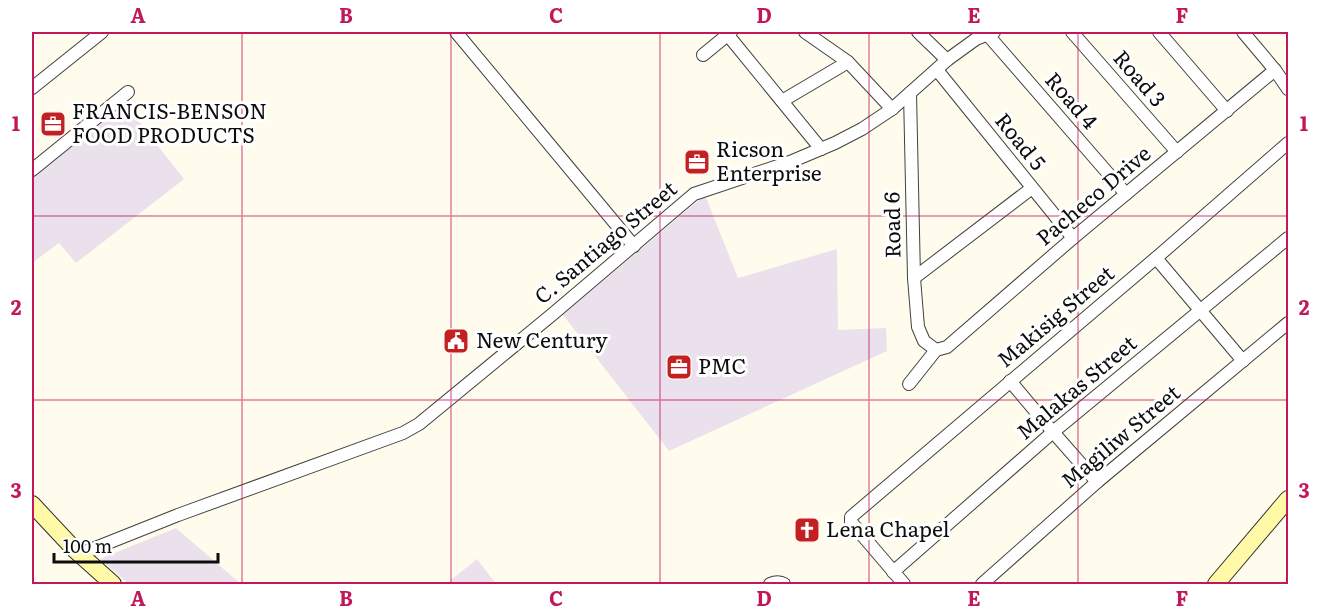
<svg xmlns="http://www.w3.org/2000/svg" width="1320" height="616" font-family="Literata,serif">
	<rect width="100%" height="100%" fill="#fffced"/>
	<g fill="#ebe1ec">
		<polygon points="125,104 184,179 76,263 59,243 32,263 32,177"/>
		<polygon points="705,195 738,278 837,249 838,330 886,328 887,351 669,451 563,315"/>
		<polygon points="176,528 241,584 129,584 100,559"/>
		<polygon points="477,559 496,584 446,584"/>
	</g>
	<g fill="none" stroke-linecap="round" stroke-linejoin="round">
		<g stroke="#404040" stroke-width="14">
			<g id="street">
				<polyline points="456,32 634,246"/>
				<polyline points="805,32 848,62 892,109"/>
				<polyline points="918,32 947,60"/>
				<polyline points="1072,32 1177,152"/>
				<polyline points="1159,32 1227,111"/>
				<polyline points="1243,32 1275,70 1288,89"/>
				<polyline points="727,34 821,149"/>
				<polyline points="987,34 1126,194"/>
				<polyline points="703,55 731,32"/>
				<polyline points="937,70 1073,238"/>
				<polyline points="32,88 102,32"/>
				<polyline points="910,93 914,278 918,327 924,341 936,350"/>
				<polyline points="782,101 848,62"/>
				<polyline points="32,170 128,92"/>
				<polyline points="1156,258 1243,361"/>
				<polyline points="914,278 1032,188"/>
				<polyline points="936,350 947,347 1073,238 1275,70"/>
				<polyline points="1010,381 1053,432 1097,482"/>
				<polyline points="909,384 936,350"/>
				<polyline points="80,554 178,515 403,433 419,424 554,313 694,194 790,162 835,143 862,129 892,109 947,60 976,39 994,32"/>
				<polyline points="893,572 1053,432 1288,238"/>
				<path d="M770,584C775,582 779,581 784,584"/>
				<polyline points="904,584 851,522 851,517 1156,258 1288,143"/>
				<polyline points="982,584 1097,482 1288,323"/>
			</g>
		</g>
		<g stroke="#2f2f2f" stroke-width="18">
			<g id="secondary">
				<polyline points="32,504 75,550 113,584"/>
				<polyline points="1216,584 1288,499"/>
			</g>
		</g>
		<use href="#street" stroke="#fff" stroke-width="12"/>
		<use href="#secondary" stroke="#fff9a8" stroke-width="16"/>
	</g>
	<path fill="none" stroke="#c2185b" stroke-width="1.5" stroke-opacity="0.55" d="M242,32V584M451,32V584M660,32V584M869,32V584M1078,32V584M32,216H1288M32,400H1288"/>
	<defs>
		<g id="office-square" transform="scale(1.35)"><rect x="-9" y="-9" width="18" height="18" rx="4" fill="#c22021" stroke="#fff"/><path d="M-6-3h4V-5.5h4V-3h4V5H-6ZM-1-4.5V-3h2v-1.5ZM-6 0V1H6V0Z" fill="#fff"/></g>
		<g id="civic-square" transform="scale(1.35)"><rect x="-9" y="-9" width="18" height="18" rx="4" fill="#c22021" stroke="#fff"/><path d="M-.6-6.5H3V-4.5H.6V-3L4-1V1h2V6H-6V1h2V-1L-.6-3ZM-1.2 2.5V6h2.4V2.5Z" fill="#fff"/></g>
		<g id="church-square" transform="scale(1.35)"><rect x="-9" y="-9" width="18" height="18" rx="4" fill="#c22021" stroke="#fff"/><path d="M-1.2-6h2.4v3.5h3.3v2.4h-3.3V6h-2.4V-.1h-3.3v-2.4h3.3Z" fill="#fff"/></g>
	</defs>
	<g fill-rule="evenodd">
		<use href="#office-square" x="53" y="124"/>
		<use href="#office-square" x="697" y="162"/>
		<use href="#civic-square" x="456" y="341"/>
		<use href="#office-square" x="679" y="367"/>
		<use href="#church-square" x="807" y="530"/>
	</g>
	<g text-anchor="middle" stroke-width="6" stroke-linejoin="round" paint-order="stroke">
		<g font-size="21" fill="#0d0d0d" stroke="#fff">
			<text transform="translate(1139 79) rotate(49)" y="7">Road 3</text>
			<text transform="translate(1071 101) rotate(49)" y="7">Road 4</text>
			<text transform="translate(1020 142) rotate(51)" y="7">Road 5</text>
			<text transform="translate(1094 196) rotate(-40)" y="7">Pacheco Drive</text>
			<text transform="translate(893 225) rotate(-91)" y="7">Road 6</text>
			<text transform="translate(606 243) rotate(-40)" y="7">C. Santiago Street</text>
			<text transform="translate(1056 317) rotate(-40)" y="7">Makisig Street</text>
			<text transform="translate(1077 388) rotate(-40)" y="7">Malakas Street</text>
			<text transform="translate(1121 437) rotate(-40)" y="7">Magiliw Street</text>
		</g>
		<g font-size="21" fill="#0d0d0d" stroke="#fff" text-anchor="start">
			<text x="72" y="119">FRANCIS-BENSON<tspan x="72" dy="24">FOOD PRODUCTS</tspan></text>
			<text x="716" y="157">Ricson<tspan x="716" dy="24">Enterprise</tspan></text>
			<text x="476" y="348">New Century</text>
			<text x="698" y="374">PMC</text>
			<text x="826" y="537">Lena Chapel</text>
		</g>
	</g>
	<rect width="1320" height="616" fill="none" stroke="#ffffff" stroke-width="66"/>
	<path d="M54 553v9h164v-9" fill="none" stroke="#0d0d0d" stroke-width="3"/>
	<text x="63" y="553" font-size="18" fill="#0d0d0d" stroke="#ffffff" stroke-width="4.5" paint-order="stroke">100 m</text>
	<rect x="33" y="33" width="1254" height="550" fill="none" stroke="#c2185b" stroke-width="2"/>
	<g font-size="20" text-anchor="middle" font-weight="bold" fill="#c2185b">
		<text x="138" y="23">A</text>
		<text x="346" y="23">B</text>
		<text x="556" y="23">C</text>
		<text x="764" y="23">D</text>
		<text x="974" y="23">E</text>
		<text x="1182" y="23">F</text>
		<text x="16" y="131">1</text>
		<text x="1304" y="131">1</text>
		<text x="16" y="315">2</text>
		<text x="1304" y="315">2</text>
		<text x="16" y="498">3</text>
		<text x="1304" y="498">3</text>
		<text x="138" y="606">A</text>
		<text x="346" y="606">B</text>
		<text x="556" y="606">C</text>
		<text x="764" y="606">D</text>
		<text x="974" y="606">E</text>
		<text x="1182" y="606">F</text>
	</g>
</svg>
